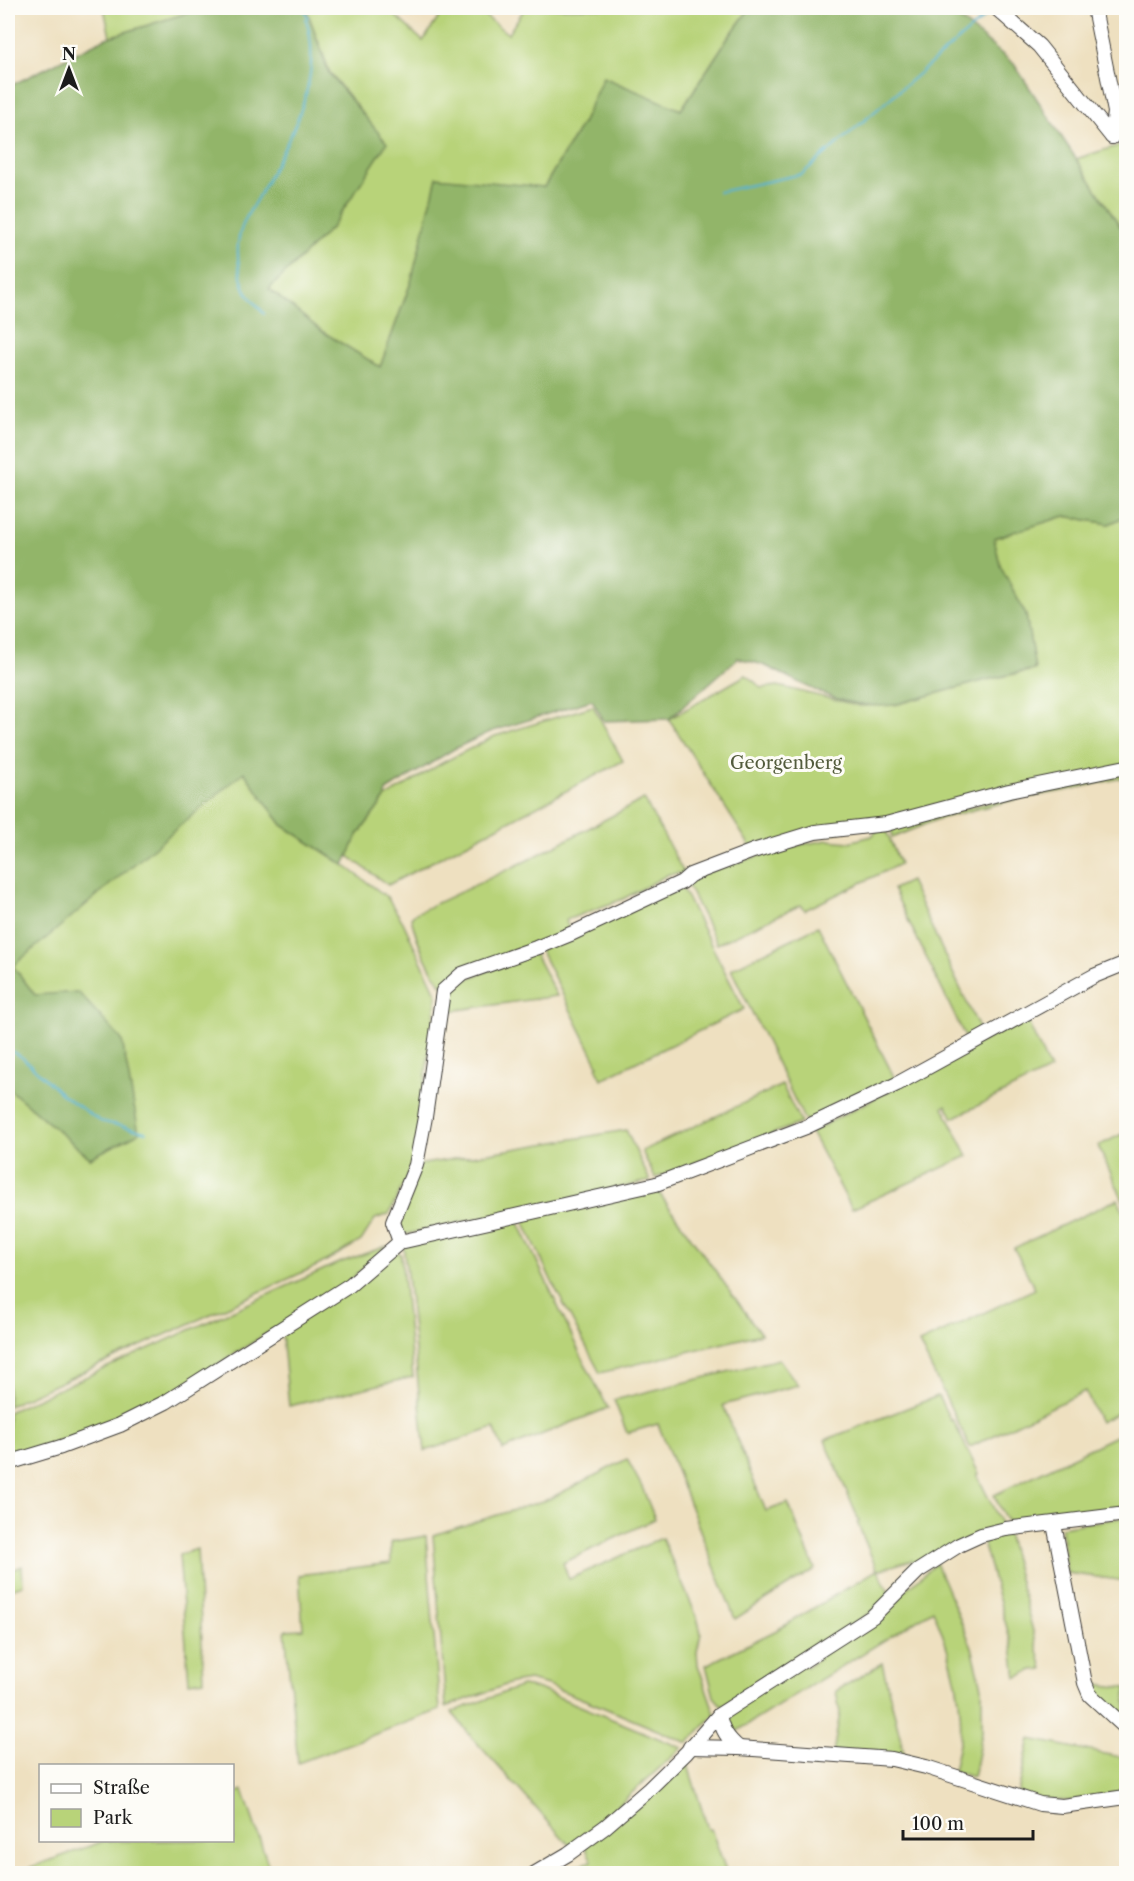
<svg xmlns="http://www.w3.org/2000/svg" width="1134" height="1881" font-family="'Libre Caslon Text',serif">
	<rect width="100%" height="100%" fill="#fdfcf7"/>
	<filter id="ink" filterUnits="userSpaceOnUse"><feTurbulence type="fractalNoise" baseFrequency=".0167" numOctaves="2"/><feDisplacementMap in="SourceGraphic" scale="12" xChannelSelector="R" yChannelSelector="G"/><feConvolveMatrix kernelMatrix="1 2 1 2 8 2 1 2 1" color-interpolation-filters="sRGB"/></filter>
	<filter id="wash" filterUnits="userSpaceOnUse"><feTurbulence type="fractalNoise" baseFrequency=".008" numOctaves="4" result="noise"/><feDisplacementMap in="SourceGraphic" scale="24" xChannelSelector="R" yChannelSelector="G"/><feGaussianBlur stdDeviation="1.35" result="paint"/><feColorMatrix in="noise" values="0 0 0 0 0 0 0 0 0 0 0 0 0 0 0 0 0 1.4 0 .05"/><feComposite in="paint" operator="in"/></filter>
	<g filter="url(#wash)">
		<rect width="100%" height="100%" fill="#eee0c0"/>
		<g fill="#b8d379" stroke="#6a784a" stroke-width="1.5">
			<polygon points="104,8 203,8 110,37"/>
			<polygon points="306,8 387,8 423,41 445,8 475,8 508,34 525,8 750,8 726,41 681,110 603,78 583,122 544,187 411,282 380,367 323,332 269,289 332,227 386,143 330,73"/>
			<polygon points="1126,143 1126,235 1076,159"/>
			<polygon points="1065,516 1109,524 1126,516 1126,767 753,851 669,719 746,675 762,688 778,686 860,706 895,705 990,679 1035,670 1026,615 1000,565 994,538"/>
			<polygon points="593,706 623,761 388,885 348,856 358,835 386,797 442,763 495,736"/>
			<polygon points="1126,770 1126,777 1073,789 1009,801 938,819 892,838 891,826"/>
			<polygon points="244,772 282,825 344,865 387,897 403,922 437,995 413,1165 389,1214 375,1219 361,1241 319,1265 8,1406 8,1088 90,1158 35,995 12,966"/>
			<path d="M644,799L684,873L669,874L623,899L566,920L569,930L442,985C427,966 417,941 411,918L416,913L528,860Z"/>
			<polygon points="885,828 900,864 805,910 801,905 717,944 687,884 690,877 787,847 828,840 849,842 872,836 877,830"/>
			<polygon points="910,881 983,1037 969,1045 893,889"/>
			<polygon points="680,884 744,1009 602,1079 596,1067 598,1065 540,949"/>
			<polygon points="818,926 895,1079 809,1121 804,1119 731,969"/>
			<polygon points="534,952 557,996 443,1012 452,985"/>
			<polygon points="1026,1018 1050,1070 953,1118 946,1105 943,1107 968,1156 852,1209 811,1132"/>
			<polygon points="782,1085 801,1123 655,1178 642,1151"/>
			<polygon points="626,1130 650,1181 402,1235 399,1223 418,1165"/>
			<polygon points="1126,1132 1126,1206 1098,1146"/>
			<polygon points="654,1186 761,1334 600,1373 552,1282 523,1219"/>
			<polygon points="1118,1199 1126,1217 1126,1409 1100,1422 1085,1391 970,1447 919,1343 1035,1289 1014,1248"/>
			<path d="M515,1220L519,1223L582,1358L608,1408L503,1450L494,1428L425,1451C417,1382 413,1314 403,1245Z"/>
			<polygon points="387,1246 347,1283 161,1400 116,1422 8,1458 8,1412 336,1264"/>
			<polygon points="396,1251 401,1255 413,1377 289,1406 282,1333"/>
			<polygon points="779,1359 798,1385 723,1405 766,1511 788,1503 815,1569 735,1619 658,1424 627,1433 614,1400"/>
			<polygon points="938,1396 951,1421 953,1420 979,1474 977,1475 1000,1521 999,1526 916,1565 912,1560 878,1570 892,1599 722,1706 714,1697 706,1665 777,1630 877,1570 857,1522 859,1521 825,1440"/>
			<polygon points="1126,1431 1126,1509 1014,1525 1006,1520 994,1495"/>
			<polygon points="627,1459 642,1487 655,1519 563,1563 569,1579 662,1538 697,1617 701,1633 697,1652 698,1665 715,1714 688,1743 600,1706 548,1685 529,1680 511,1683 446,1707 433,1535 549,1499"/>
			<polygon points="1126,1517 1126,1581 1067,1573 1061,1527"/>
			<polygon points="1006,1529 1043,1669 1033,1670 1016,1678 1012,1646 981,1535"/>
			<polygon points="426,1536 440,1710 298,1763 285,1630 303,1629 299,1575 391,1563 391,1542"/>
			<polygon points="197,1549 204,1680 189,1682 179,1555"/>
			<path d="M936,1563L972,1647L982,1687V1733L973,1777L953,1771C955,1761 958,1750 960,1739C964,1699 949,1647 933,1610L729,1736L722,1716L802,1664L807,1667L818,1660L816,1656L913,1584Z"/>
			<polygon points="22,1566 23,1585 8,1590 8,1572"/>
			<polygon points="882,1663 905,1757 833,1753 840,1713 836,1691"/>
			<polygon points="1089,1683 1126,1688 1126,1723 1095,1695"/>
			<polygon points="522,1686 539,1689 682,1748 571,1847 469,1734 452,1712"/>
			<polygon points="1030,1739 1126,1758 1126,1791 1072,1801 1044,1800 1018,1792"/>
			<polygon points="681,1762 687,1762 708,1829 711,1829 727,1873 577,1874 573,1867 592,1861 585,1847"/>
			<polygon points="243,1790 271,1873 20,1873 20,1871 104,1841 232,1840 233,1794"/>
		</g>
		<path fill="#92b569" stroke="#576842" stroke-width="1.5" d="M203,8H306L329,73L387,143L332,227L269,289L323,332L380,367L411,282L437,177L544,187L583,122L603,77L681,110L726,41L750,8H946L1014,64L1126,235V516L1109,524L1065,516L994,538L1000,565L1026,615L1035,669L990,679L894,705C845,710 812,689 770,668C760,663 748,661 738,658L669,719L604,721L592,700L490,732L454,749L386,791V797L358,835L344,865L282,825L244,772L13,966L35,995L78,992L122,1040L139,1133L90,1158L8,1088V87L106,38Z"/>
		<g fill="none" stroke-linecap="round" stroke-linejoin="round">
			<g stroke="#52b3d1" stroke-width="2">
				<polyline points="303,8 308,17"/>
				<polyline points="719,192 802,174 993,10"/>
				<path d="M264,314C259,307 252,301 247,293C240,281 237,258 238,244C240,223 252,208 262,190C268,180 273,168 279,158C302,115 321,68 306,19"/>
				<polyline points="8,1049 23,1058 61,1094 100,1121 146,1132"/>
			</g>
		</g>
	</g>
	<g filter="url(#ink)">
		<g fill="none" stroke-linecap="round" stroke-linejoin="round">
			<g stroke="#3c3935" stroke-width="16">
				<g id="minor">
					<polyline points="996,8 1039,46 1112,137"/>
					<polyline points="1094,8 1115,112 1112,137"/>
					<polyline points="400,1242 393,1222 416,1165 425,1117 443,991 462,974 536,948 573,933 682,882 690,875 753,851 815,832 886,824 1009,791 1126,767"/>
					<polyline points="8,1463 61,1447 120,1425 166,1402 350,1285 400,1242 656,1184 806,1127 897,1084 1094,976 1126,963"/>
					<polyline points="1054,1524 1085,1683 1090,1695 1126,1728"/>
					<path d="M719,1715C722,1730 727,1738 739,1748"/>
					<polyline points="690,1747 739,1748 892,1759 926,1767 1040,1804 1062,1806 1126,1797"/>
					<polyline points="534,1874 568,1854 605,1827 649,1789 686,1753 719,1715 873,1616 918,1571 959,1545 981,1535 1006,1529 1126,1514"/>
				</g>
			</g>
			<use href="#minor" stroke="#fff" stroke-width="14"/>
		</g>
	</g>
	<g text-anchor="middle" stroke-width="6" stroke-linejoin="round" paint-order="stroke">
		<g font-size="18" fill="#535c3d" stroke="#fdfcf7">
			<text x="786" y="769">Georgenberg</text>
		</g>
	</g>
	<rect width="1134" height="1881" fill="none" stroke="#fdfcf7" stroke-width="30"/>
	<rect x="39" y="1764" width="195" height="78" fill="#fdfcf7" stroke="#a3a29f" stroke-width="1.5"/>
	<rect x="51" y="1784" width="30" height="9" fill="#ffffff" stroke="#a3a29f" stroke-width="1.5"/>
	<text x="93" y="1794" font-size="18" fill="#1c1c1c">Straße</text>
	<rect x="51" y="1809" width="30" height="18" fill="#b8d379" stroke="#a3a29f" stroke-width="1.5"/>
	<text x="93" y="1824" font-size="18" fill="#1c1c1c">Park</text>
	<g transform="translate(69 69)" stroke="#fdfcf7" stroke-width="4.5" paint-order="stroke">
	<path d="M0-4.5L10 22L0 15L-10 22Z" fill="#1c1c1c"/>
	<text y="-9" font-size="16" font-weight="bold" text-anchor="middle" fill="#1c1c1c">N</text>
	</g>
	<path d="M903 1830v9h130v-9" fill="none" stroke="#1c1c1c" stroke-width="3"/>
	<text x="912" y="1830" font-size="18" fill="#1c1c1c" stroke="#fdfcf7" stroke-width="4.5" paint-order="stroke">100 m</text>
</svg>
